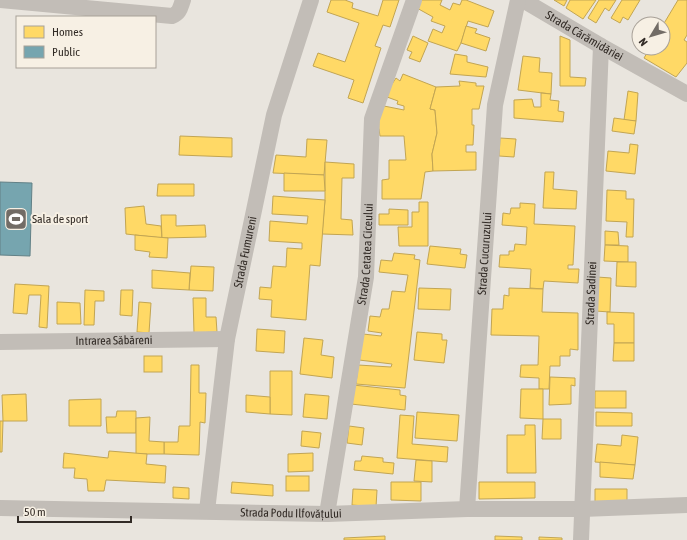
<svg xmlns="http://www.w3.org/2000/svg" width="687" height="540" font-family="'Asap Condensed',sans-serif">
	<rect width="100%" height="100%" fill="#e9e5de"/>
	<g fill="#ffd966" stroke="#c2a553">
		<polygon points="331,0 345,0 353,3 352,8 378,16 383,0 399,0 390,27 383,25 375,46 381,48 363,103 348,98 354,80 313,66 318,53 345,62 359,23 327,12"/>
		<polygon points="418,0 442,0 440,5 450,10 453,3 460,5 462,0 466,0 494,11 488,27 468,21 461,43 457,51 428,41 433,29 442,33 445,26 431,21 433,17 415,7"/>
		<polygon points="554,0 567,0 564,6"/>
		<polygon points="570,0 596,0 583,19 566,8"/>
		<polygon points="599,0 616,0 609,11 605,8 596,23 588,18"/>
		<polygon points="622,0 640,0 628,20 623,17 620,23 611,18"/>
		<polygon points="678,0 687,0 687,35 684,40 687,42 687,63 676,77 644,58 650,48 663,48 663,25"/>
		<polygon points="466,26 477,29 475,33 490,38 486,51 461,43"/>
		<polygon points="413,36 428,43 420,62 409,58 412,52 407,50"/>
		<polygon points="560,36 570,40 570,77 586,78 585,86 560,86"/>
		<polygon points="455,54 467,56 467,62 488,67 486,77 450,74"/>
		<polygon points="523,56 540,58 539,72 552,73 551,94 518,90"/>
		<polygon points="403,74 436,87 430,109 435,110 437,133 432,154 433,171 425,172 421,199 382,199 382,180 389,179 389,160 406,160 404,136 380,136 379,129 376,125 384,106 404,110 404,106 397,104 398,101 387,97 390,87 396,78 400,81"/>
		<polygon points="459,81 476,83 476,86 484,86 479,109 472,109 472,125 474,125 473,145 466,145 466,152 476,152 476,170 433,171 432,154 437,133 435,110 430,109 436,87 460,86"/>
		<polygon points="628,91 638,93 636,121 624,120"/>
		<polygon points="541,93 551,94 550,100 559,101 558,111 564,112 563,122 514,118 514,100 532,99 534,107 541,107"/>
		<polygon points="614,118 636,121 634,134 612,131"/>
		<polygon points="180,136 232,138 232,157 179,155"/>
		<polygon points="500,138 516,139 514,157 499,156"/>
		<polygon points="307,139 327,140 324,175 273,173 276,155 306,157"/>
		<polygon points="630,144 638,145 635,174 606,171 608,151 629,153"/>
		<polygon points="325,162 354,164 354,178 342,178 341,219 352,220 353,235 322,234 325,200"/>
		<polygon points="545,172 554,172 553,189 577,191 576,209 543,208"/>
		<polygon points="284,173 324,175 325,191 284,191"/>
		<polygon points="158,184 194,184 194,196 157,196"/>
		<polygon points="607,190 626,191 626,199 634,199 633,237 626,237 627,222 606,221"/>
		<polygon points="273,196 325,200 320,266 310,265 306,320 271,317 272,300 259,299 260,287 271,288 273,266 286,267 287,248 302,249 302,243 269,241 270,221 307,224 308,216 272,214"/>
		<polygon points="419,202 428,202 428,246 399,246 398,227 412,227 412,212 419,212"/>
		<polygon points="520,203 535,204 534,224 575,226 573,265 568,265 568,269 579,269 578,283 544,281 543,289 530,288 531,269 499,267 500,255 509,255 509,251 514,251 515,244 526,245 527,227 502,225 503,213 510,214 511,208 520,208"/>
		<polygon points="144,206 146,224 161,226 162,238 126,234 125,208"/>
		<polygon points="389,209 408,210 408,225 379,225 379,214 389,214"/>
		<polygon points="161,215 176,215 176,226 205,225 206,237 162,238"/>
		<polygon points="605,231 618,232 619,245 605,245"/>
		<polygon points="135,235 168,238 167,258 149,257 150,252 135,250"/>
		<polygon points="605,245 628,246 628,262 604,261"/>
		<polygon points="430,246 461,249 460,254 467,255 465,268 427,264"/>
		<polygon points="394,253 415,255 414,259 420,260 405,388 356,384 358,365 391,367 392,364 359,360 363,334 381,336 382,333 368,331 370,316 380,317 382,309 389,309 392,291 405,292 408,275 379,272 381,260 392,261"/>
		<polygon points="617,262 636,262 636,287 616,286"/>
		<polygon points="191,266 214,267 213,291 189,290"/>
		<polygon points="152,270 190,273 189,290 152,288"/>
		<polygon points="597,277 611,278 610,312 595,311"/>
		<polygon points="15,284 49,286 47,328 39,327 41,295 29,295 27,314 13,313"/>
		<polygon points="419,288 451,289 450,310 418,309"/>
		<polygon points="509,288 543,289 542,312 578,313 578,350 570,349 570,356 560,356 560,366 550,366 549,389 539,389 539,378 520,377 521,365 538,365 539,336 491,335 492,309 503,309 504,295 509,296"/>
		<polygon points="85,290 104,291 104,301 95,301 94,325 84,325"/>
		<polygon points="121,290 133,290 132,316 120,315"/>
		<polygon points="193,298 206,298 206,317 216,317 217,332 194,333"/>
		<polygon points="57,302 80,303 81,324 57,324"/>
		<polygon points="139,302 151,303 149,333 137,332"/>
		<polygon points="607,312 634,313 634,343 614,343 614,324 607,324"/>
		<polygon points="257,329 285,331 284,353 256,351"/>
		<polygon points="417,332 442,334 442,340 447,340 444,363 414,360"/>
		<polygon points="304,338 323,340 321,355 334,357 332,378 300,374"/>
		<polygon points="614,343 634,343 634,361 613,361"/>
		<rect x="144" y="356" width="18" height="16"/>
		<polygon points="191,365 199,365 199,393 206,393 205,423 200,422 199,455 164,454 164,442 178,442 179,426 190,426"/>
		<polygon points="270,371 292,371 292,415 270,414"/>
		<polygon points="550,377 575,378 575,386 571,385 571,404 549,405"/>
		<polygon points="353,385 400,390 400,395 406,396 405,410 351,404"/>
		<polygon points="521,389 543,389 543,419 520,418"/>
		<rect x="595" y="391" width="31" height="17"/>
		<polygon points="26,394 27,421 3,421 2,395"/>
		<polygon points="305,394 329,396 327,419 303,417"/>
		<polygon points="246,395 270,397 270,414 246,412"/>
		<polygon points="101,399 101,426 69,426 69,400"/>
		<polygon points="117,411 136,411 136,433 107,433 106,417 116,417"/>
		<polygon points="417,412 459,415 457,441 415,438"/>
		<polygon points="596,412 632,413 632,426 596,426"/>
		<polygon points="400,415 414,416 412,444 448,447 447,462 397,458"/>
		<polygon points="150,417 149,441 164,442 164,454 136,454 136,418"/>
		<polygon points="543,419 561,419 561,439 542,439"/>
		<polygon points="0,421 3,421 2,452 0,452"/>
		<polygon points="525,425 535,425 536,473 507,473 507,435 525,435"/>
		<polygon points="349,426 364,428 362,445 347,443"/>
		<polygon points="302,431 321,433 319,448 301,446"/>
		<polygon points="622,435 638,437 635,465 595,462 597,444 621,446"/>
		<polygon points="109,451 147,454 146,464 166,466 165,483 106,480 104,491 88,491 87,479 74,478 75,468 63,468 64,453 108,458"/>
		<polygon points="313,453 313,471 288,472 288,454"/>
		<polygon points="362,456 383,458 383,462 394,463 393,474 354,470 355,461 361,461"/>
		<polygon points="416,460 432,461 432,482 414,481"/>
		<polygon points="600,462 635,465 633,479 600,477"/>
		<rect x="286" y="476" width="23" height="15"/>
		<polygon points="232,482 273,485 273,496 231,493"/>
		<polygon points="391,482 421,482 421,501 391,500"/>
		<polygon points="479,482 535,482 535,498 479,499"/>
		<polygon points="173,487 189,488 189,499 173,498"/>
		<polygon points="353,489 377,490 376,507 352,505"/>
		<polygon points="595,489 627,489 627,507 595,506"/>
		<polygon points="385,536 385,540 344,540 344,538"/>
		<polygon points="495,536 522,537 522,540 495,540"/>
		<polygon points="539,537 562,538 562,540 539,540"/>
	</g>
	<polygon fill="#76a5af" stroke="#628086" points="0,182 32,183 30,256 0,255"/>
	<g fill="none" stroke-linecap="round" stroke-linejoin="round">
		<g stroke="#c2bdb7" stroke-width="16">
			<path d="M0,0L172,16C180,13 180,8 183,0"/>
			<path id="s1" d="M523,0L601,46L687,94"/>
			<path id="s2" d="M0,342L227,339"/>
			<path id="s3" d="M0,508L327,514L467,509H582L687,505"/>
			<path id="s4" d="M467,509L495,105L518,0"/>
			<path id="s5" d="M207,511L227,339L274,115L311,0"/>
			<path id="s6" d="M327,514L366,277L372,119L414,0"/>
			<path id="s7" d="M581,540L601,46"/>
		</g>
	</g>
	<defs>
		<g id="stadium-square" transform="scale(1.15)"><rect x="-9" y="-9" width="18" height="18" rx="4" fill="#726c66" stroke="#f7f0e4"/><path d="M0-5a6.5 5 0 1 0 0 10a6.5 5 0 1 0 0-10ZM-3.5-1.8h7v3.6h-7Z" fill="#fff"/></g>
	</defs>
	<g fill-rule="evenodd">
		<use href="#stadium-square" x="16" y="219"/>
	</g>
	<g text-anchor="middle" stroke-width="4" stroke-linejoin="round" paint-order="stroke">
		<g font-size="12" fill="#322b26" stroke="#f7f0e4">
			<text dy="4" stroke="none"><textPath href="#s1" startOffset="71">Strada Cărămidăriei</textPath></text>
			<text dy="4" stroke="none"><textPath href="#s5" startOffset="262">Strada Fumureni</textPath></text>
			<text dy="4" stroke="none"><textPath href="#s6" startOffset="263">Strada Cetatea Ciceului</textPath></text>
			<text dy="4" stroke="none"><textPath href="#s4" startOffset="256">Strada Cucuruzului</textPath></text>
			<text dy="4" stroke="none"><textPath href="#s7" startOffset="247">Strada Sadinei</textPath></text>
			<text dy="4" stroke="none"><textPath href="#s2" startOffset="114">Intrarea Săbăreni</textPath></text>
			<text dy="4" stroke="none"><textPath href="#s3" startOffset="291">Strada Podu Ilfovățului</textPath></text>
		</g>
		<g font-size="12" fill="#322b26" stroke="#f7f0e4" text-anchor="start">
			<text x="32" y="223">Sala de sport</text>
		</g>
	</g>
	<rect x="16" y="16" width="140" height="52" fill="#f7f0e4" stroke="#a8a198"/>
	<rect x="24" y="26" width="20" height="12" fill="#ffd966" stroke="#a8a198"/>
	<text x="52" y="36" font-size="12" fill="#322b26">Homes</text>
	<rect x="24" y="46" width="20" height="12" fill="#76a5af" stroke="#a8a198"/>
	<text x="52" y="56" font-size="12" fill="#322b26">Public</text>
	<g transform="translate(651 36) rotate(232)"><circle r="19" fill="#f7f0e4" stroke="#a8a198"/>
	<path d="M0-3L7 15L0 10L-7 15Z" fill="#726c66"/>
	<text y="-6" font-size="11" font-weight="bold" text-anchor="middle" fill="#322b26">N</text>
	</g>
	<path d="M18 516v6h113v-6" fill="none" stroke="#322b26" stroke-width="2"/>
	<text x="24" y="516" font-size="12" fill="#322b26" stroke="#f7f0e4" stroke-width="3" paint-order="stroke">50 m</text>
</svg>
